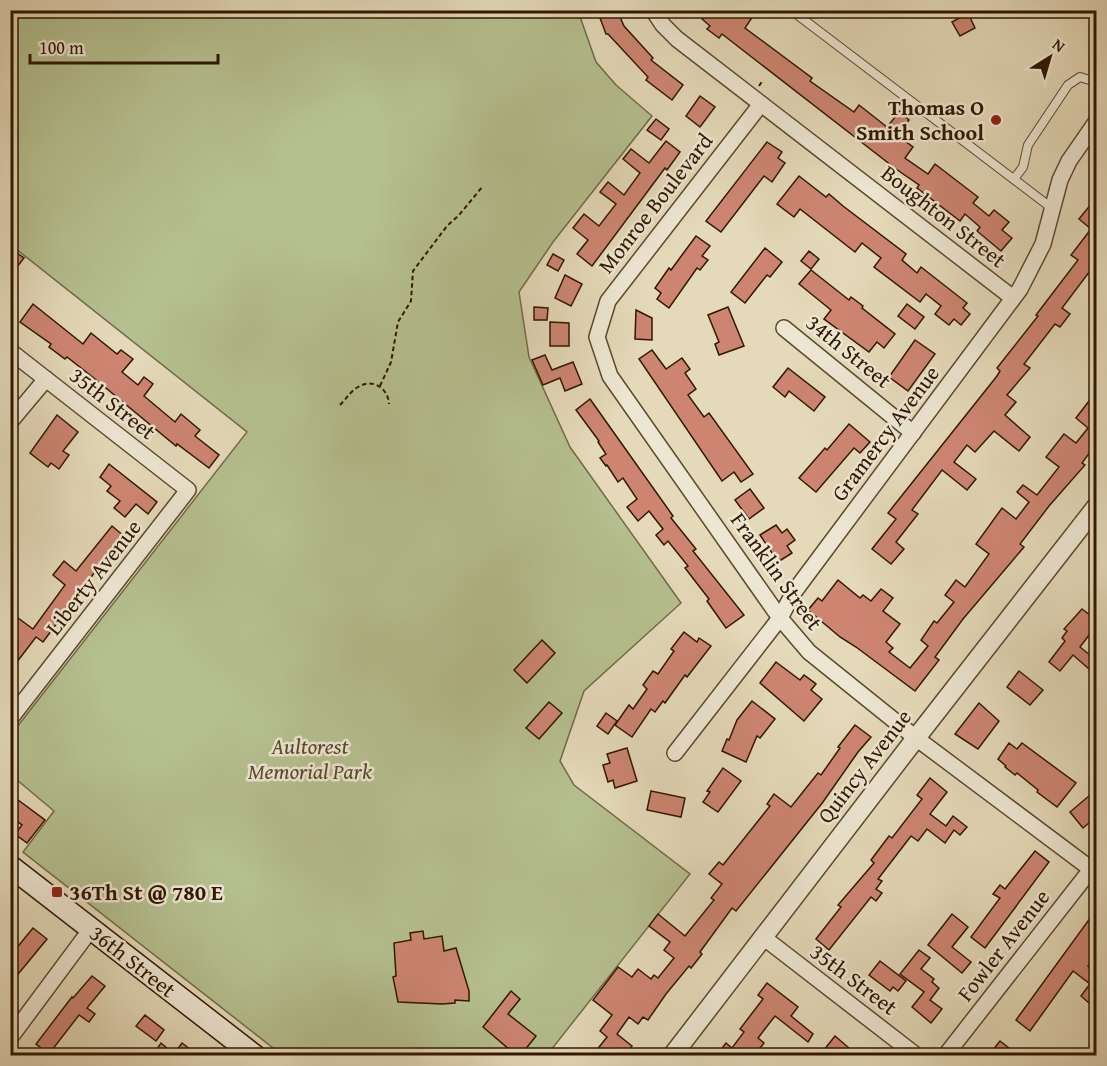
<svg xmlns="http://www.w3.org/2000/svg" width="1107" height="1066" font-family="'Gentium Book Plus',serif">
	<rect width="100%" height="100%" fill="#e4d9b9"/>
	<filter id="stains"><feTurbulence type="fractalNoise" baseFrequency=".00333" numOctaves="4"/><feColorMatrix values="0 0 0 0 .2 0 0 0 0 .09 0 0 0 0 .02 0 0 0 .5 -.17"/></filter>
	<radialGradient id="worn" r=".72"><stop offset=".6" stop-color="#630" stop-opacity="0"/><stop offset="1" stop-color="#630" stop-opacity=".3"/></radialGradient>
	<polygon fill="#b5bf8f" stroke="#726b48" stroke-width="1.5" points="11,11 578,11 596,62 616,85 652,116 553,242 519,292 529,357 570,447 681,603 584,691 560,761 574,785 690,874 547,1055 282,1055 23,852 54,811 11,775 10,736 247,432 11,245"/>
	<g fill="#cd8572" stroke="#301700" stroke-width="1.5">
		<polygon points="597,10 617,10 624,26 653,58 651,60 683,85 672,100 646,80 648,77 608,34 606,34"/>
		<polygon points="709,10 757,10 745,28 812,78 810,81 854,112 859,105 887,127 900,111 909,120 897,135 913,147 905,158 928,174 935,164 978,197 973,203 989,216 994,210 1009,222 1002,230 1012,238 1001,251 977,231 980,227 965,214 960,221 917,188 919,185 896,169 722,34 719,38 707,29 710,26 702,19"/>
		<polygon points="968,13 975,28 960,36 952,22"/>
		<polygon points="700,96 715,107 700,127 686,116"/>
		<polygon points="656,119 669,129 661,140 647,130"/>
		<polygon points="666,141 680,152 667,170 665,168 592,266 577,254 588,240 573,228 584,214 599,226 616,204 600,192 608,182 624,195 640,173 623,159 631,149 649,163"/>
		<polygon points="767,142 782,152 778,158 785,163 772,182 764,176 721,232 706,221"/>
		<polygon points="799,176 826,197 829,194 843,206 906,254 902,260 917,273 921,267 967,303 963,308 970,314 961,325 954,319 949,325 935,314 941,306 926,294 920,302 874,267 881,258 862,243 855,252 800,209 794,217 777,204"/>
		<polygon points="1096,198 1096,263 1062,308 1070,314 1060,327 1055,324 1024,364 1030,368 1007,395 1016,402 1005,415 1030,437 1019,451 994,431 975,452 967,445 954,462 976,479 967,490 942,470 912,510 918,514 896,542 904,549 891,564 872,549 896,519 888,513 997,376 1000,371 997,368 1038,316 1036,315 1078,260 1071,255 1091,229 1079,219"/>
		<polygon points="696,236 710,246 702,256 708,260 700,270 697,268 669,308 657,299 661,293 655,288 669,268 671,270"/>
		<polygon points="10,248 24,258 10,276"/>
		<polygon points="765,248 782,262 770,277 767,275 745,303 731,292"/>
		<polygon points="809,251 819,259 811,269 801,261"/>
		<polygon points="553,254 564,260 558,271 547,265"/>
		<polygon points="811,270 849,300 851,297 863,306 862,308 895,334 884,348 877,342 869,352 824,319 831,310 799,284"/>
		<polygon points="565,275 582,284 571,306 555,298"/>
		<polygon points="33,304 83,344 91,333 117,354 121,350 133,359 122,372 138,385 144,377 153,384 144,396 175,422 181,414 200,430 195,436 219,455 209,468 177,444 176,446 95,379 67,357 65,359 49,347 51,344 20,322"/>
		<polygon points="907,304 924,317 915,329 898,316"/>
		<polygon points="534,307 548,308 547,320 534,320"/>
		<polygon points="728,307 744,346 719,355 715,344 719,342 708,315"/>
		<polygon points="636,310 652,318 652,340 635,339"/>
		<polygon points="550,322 569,323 569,346 550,346"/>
		<polygon points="915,340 935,354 908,391 889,377"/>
		<polygon points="652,350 666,369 682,358 690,369 685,373 696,389 688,395 704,417 709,413 753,474 741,482 734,472 722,481 639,359"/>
		<polygon points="545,355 552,370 573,362 582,384 565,391 560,378 543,385 532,360"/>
		<polygon points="788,368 825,397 814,411 789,391 785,397 773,387"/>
		<polygon points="1096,392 1096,444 1082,463 1085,465 1049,506 1020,544 1024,547 963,619 935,657 939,660 915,691 856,647 840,637 808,610 818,598 822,601 838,580 860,598 863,595 871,601 881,589 893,598 883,611 900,624 886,642 893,648 889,652 910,668 928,646 921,640 934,621 937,623 954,602 945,595 956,580 965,587 989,554 976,544 1002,508 1016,519 1029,502 1017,492 1023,485 1037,495 1059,467 1046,457 1064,434 1076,443 1088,428 1076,418"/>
		<polygon points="590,399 673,516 671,518 696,549 693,551 744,615 726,628 707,601 709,599 685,568 688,566 668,541 664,545 656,535 663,529 649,511 638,521 627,507 637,499 623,478 618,482 607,465 606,466 600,458 606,454 598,442 599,441 576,410"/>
		<polygon points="57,415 78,432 63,451 69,455 59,469 51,463 48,467 30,453"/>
		<polygon points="849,424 870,442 860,453 854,448 816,492 799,478 825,448 827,450"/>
		<polygon points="109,464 157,502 148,514 136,504 125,517 114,508 120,501 107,491 111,486 100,477"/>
		<polygon points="750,489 764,508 749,519 735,500"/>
		<polygon points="776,525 782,533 787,529 795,540 787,546 792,553 778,562 760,535"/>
		<polygon points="112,526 125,537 113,552 111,550 67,610 68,611 61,620 60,619 43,642 36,637 10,671 10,638 17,630 10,625 10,621 14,615 33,629 65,585 53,575 64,561 76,571"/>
		<polygon points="1082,609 1094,618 1091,621 1096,626 1080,647 1096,660 1096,675 1073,655 1060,671 1049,662 1065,641 1062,638 1067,631 1064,629"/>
		<polygon points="684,632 697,642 699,638 711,646 687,677 685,675 665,703 663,701 655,712 651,709 632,737 615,725 629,705 633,709 647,689 643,685 653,671 658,674 674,651 671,649"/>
		<polygon points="542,640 555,653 527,683 514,670"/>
		<polygon points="776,662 800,680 804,675 816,684 811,690 822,699 804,721 760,683"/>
		<polygon points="1019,671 1043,690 1030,705 1007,687"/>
		<polygon points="752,701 775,719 760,738 757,736 746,762 722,751 727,739 729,740 737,720"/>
		<polygon points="549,702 562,713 539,739 526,728"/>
		<polygon points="979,703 999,721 978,749 955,734"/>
		<polygon points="606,713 617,721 608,734 597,726"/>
		<polygon points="855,725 871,737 858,752 823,802 736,911 732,908 700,952 702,954 691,968 689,966 666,994 648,1020 643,1017 638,1024 629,1017 617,1034 632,1046 624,1056 592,1056 607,1037 600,1031 612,1015 593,1000 618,967 632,977 638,969 651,979 654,975 658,978 674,958 664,950 670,942 649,926 658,914 685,936 714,900 711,898 722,884 709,874 719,862 723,865 770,806 767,804 774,794 791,807 818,773 821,775 840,748 838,747"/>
		<polygon points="1009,743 1017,749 1022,743 1076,783 1057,807 1037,792 1038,790 1017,773 1015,775 1005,767 1006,766 998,759"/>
		<polygon points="627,748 637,781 615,788 613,780 608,782 603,765 610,763 607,754"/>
		<polygon points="723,768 741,781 718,812 703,802 710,792 707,791"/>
		<polygon points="930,778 947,792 930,814 946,826 953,816 967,827 960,835 954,830 945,843 927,829 918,841 911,836 878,879 882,881 876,889 882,893 876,901 871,897 829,950 816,939 841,907 838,905 874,863 871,860 889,836 892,838 922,799 917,795"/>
		<polygon points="1096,790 1096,817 1083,828 1070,812"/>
		<polygon points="651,791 685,798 681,817 647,810"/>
		<polygon points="10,794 45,820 27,843 15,834 22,825 10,816"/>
		<polygon points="1035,851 1049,862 985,948 971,937 1000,898 993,894 1000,885 1005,889"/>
		<polygon points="1096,910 1096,954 1088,966 1096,973 1096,1009 1081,996 1090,984 1073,971 1030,1031 1016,1020"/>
		<polygon points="952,914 968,927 952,947 971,962 962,973 928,945"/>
		<polygon points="33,928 47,939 10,984 10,956"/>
		<polygon points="423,931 424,939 442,936 444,951 456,948 469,991 469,1001 455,1000 455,1003 442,1004 398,1002 393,977 396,976 394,943 411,940 410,933"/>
		<polygon points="919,950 930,958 921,969 934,979 932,982 939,988 930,1000 942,1009 931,1023 912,1007 924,992 900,974"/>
		<polygon points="880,961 906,981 898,991 893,987 890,991 869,975"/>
		<polygon points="92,976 105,986 87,1008 95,1014 89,1022 79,1015 49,1054 36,1044 72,997 73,998"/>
		<polygon points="767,983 798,1007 791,1016 813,1034 808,1042 775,1016 758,1038 764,1043 754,1056 716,1056 726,1043 732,1048 744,1032 740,1029 763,999 758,995"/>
		<polygon points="511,991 520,999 508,1014 536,1036 520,1056 517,1056 483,1027"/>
		<polygon points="145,1015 164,1030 156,1041 136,1026"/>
		<polygon points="835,1036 849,1048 843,1056 831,1056 824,1050"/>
		<polygon points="1000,1041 1019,1056 988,1056"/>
		<polygon points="161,1043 174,1054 182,1043 199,1056 152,1056"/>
	</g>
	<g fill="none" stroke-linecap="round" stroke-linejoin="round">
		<g stroke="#5d482e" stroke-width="10">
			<g id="service">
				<polyline points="791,10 1053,209"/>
				<polyline points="1014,179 1023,167 1028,145 1068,85 1080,77 1096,82"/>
			</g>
		</g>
		<g stroke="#5d482e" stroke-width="18">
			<g id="minor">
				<polyline points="653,10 663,25 677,39 1013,298"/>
				<polyline points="761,104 608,301 597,337 610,376 780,618 809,652 916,738 1091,869"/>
				<polyline points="784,328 913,433"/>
				<polyline points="10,351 188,490 10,719"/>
				<polyline points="10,422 46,379"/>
				<polyline points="675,753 780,618 794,592 1020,289 1043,244 1060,180 1069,161 1096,122"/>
				<polyline points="763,937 917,1056"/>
				<polyline points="10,1038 91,929"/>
				<polyline points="945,1056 1096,863"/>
			</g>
		</g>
		<g stroke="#5d482e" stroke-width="21">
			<polyline id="tertiary" points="672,1056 916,738 1096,507"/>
		</g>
		<g stroke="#301700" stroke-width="24">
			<polyline id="secondary" points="10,866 255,1056"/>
		</g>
		<g stroke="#301700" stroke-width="2" stroke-dasharray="4.5 3" stroke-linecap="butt">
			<polyline points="759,86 763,80"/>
			<polyline points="380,386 391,362 398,322 411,301 413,271 447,226 459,215 483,186"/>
			<path d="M340,405C346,399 351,391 358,387C373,378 388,388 389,404"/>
		</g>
		<use href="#service" stroke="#ede6d2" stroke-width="8"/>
		<use href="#minor" stroke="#ede6d2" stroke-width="15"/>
		<use href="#tertiary" stroke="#ede6d2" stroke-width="18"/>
		<use href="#secondary" stroke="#ede6d2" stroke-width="21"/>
	</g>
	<g fill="#8f2418" stroke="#ede6d2" stroke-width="2">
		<circle cx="996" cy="120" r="6"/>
		<rect x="51" y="886" width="12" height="12" rx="3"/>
	</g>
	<g text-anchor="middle" stroke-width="5" stroke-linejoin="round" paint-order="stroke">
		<g font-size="22" font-weight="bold" fill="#301700" stroke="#ede6d2" text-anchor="end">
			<text x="984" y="115">Thomas O<tspan x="984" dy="25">Smith School</tspan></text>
			<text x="69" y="900" text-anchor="start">36Th St @ 780 E</text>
		</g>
		<g font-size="22" fill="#301700" stroke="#ede6d2">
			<text transform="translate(655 203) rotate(-52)" y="8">Monroe Boulevard</text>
			<text transform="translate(944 216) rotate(38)" y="8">Boughton Street</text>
			<text transform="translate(849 351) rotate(39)" y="8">34th Street</text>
			<text transform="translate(113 403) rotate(38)" y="8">35th Street</text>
			<text transform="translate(885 433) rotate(-53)" y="8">Gramercy Avenue</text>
			<text transform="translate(777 571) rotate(54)" y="8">Franklin Street</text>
			<text transform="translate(93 577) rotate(-52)" y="8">Liberty Avenue</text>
			<text transform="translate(864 766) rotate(-52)" y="8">Quincy Avenue</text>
			<text transform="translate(1003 945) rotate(-52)" y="8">Fowler Avenue</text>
			<text transform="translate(133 961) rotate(38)" y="8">36th Street</text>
			<text transform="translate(854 979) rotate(37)" y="8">35th Street</text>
		</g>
		<g font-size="22" font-style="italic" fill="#58492b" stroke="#ede6d2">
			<text x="310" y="754">Aultorest<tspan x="310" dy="25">Memorial Park</tspan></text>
		</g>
	</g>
	<rect width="1107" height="1066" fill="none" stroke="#e4d9b9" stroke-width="36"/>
	<rect x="12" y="12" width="1083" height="1042" fill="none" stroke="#301700" stroke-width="3"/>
	<rect x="18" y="18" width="1071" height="1030" fill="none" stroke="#301700" stroke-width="1.5"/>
	<g transform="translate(1050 57) rotate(37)" stroke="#ede6d2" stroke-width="4.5" paint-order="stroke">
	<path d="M0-4.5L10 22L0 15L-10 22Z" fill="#301700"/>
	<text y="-9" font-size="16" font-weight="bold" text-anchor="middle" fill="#301700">N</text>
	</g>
	<path d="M30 54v9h188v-9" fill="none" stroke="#301700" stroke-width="3"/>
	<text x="39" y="54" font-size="18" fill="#301700" stroke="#ede6d2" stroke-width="4.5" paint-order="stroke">100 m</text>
	<rect width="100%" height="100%" filter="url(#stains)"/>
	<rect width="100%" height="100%" fill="url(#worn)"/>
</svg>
